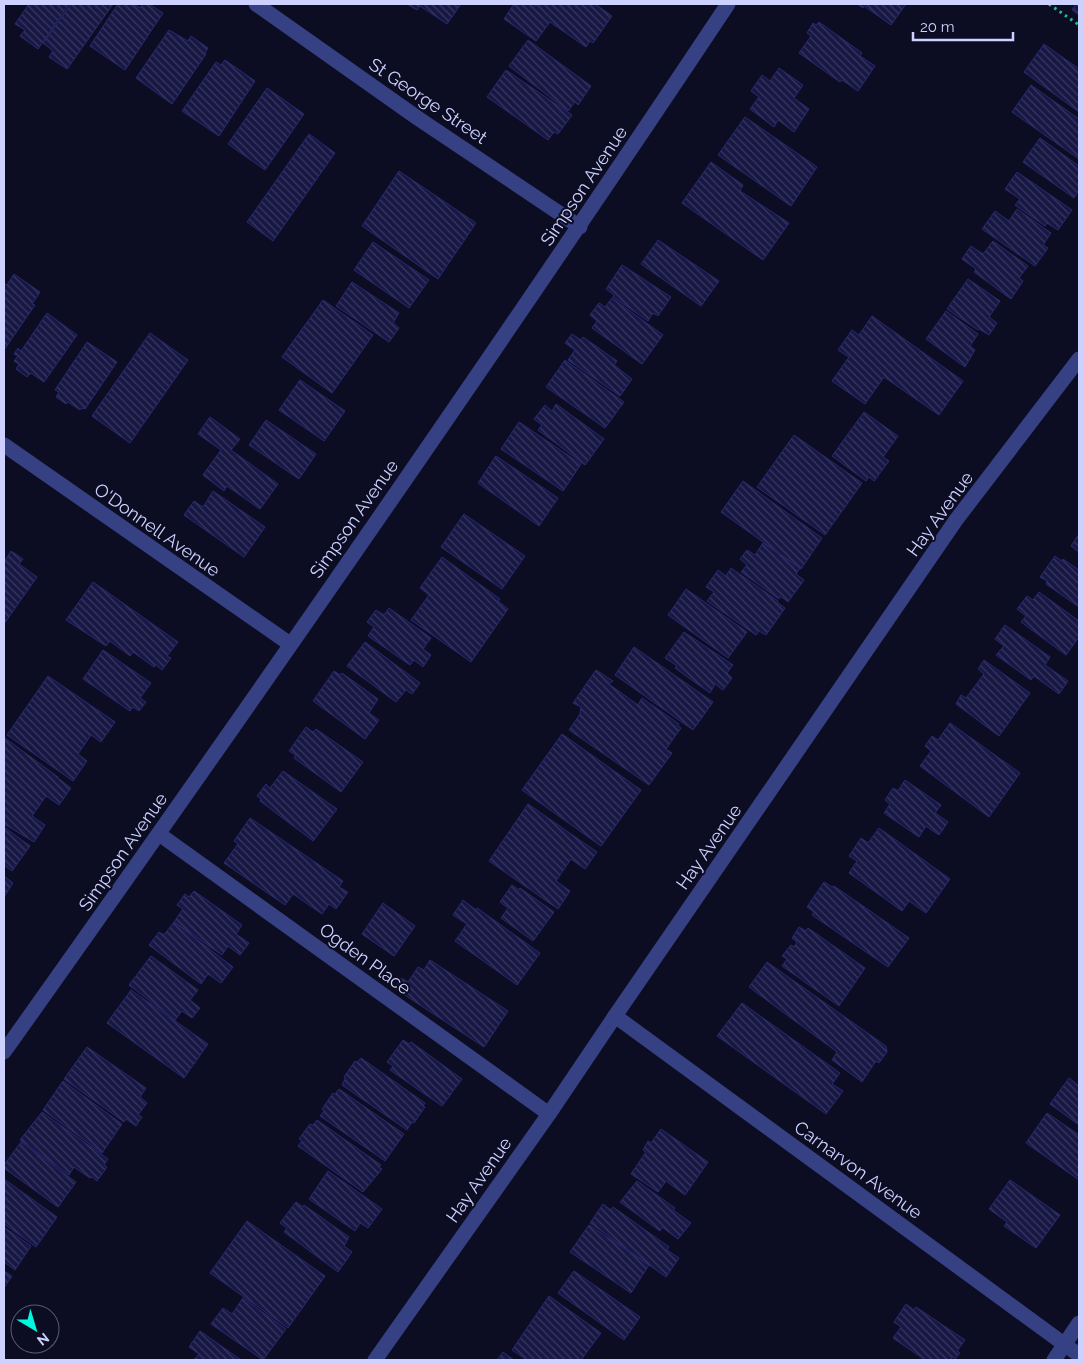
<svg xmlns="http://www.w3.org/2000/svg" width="1083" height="1364" font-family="Raleway,sans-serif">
	<defs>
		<pattern id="building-back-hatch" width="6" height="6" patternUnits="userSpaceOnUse" patternTransform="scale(1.25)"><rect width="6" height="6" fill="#171744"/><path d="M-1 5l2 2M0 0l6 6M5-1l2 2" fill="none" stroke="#383860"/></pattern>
	</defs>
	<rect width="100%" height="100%" fill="#0c0d22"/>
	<g fill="url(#building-back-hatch)" stroke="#282871">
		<polygon points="29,4 69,4 38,49 20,36 25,30 15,24"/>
		<polygon points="71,4 113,4 67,69 49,57 53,51 43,43"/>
		<polygon points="118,4 133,4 140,8 143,4 149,4 163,13 125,70 90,46"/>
		<polygon points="407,4 461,4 447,24 420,6 417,10"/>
		<polygon points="514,4 533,4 536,6 537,4 595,4 612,16 593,43 590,41 586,47 550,22 536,41 504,19"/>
		<polygon points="857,4 906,4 891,25 864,6 863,8"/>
		<polygon points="1076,4 1079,4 1079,15 1072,10"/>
		<polygon points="819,22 862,53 860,56 875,66 858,91 842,80 840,82 799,53 811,36 807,33 813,23 816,25"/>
		<polygon points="169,30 188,41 191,36 208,48 205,53 206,54 172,104 136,78"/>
		<polygon points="528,40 591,86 578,105 575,102 568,111 509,66"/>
		<polygon points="1044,44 1079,69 1079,112 1024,72"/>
		<polygon points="225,60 255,81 219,136 182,111 216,62 221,65"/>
		<polygon points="779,68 803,85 794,98 809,109 794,132 778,120 774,127 750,109 759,97 751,91 762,75 770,81"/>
		<polygon points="506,70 572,115 558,134 554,132 548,140 487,97"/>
		<polygon points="1031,85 1079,119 1079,159 1012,112"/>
		<polygon points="267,88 304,114 265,170 228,144"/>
		<polygon points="745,117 817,167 791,206 718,155"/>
		<polygon points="309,134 335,153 273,241 247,222"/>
		<polygon points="1040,138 1079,166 1079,190 1074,198 1023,162"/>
		<polygon points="711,162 743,185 740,191 789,223 763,260 682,203"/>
		<polygon points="399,171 476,223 438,279 362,226"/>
		<polygon points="1017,172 1072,210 1058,230 1047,223 1045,226 1015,205 1020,199 1005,189"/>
		<polygon points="1017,209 1051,233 1043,245 1048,248 1035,266 982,229 995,211 1009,221"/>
		<polygon points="658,240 719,281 701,306 641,264"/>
		<polygon points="993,241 1028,266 1019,278 1023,281 1011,299 974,272 976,269 962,259 971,246 983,254"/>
		<polygon points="373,242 429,280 409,308 354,270"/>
		<polygon points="622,265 671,297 658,316 653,313 648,321 613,297 614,295 606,289"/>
		<polygon points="14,274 40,292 32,304 35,305 4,350 4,286 5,284 7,285"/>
		<polygon points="968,279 1000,301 989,317 997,323 989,335 979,329 978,330 947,309"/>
		<polygon points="352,282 399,313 393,323 399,328 389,342 336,306"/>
		<polygon points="612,298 663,335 642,364 592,328 597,321 590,315 599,303 605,307"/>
		<polygon points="323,300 373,335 332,393 282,357"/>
		<polygon points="946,311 978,334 970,346 975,350 965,367 926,339"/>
		<polygon points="47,313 77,335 44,382 31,373 27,377 16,369 19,364 14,361 18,356 14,354 18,348 21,351"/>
		<polygon points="872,316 963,381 939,415 884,377 865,404 832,381 849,357 838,350 852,330 859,335"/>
		<polygon points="150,333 188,360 130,443 92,416"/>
		<polygon points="572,334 581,340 583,337 617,361 614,365 632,379 620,396 568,360 575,350 565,343"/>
		<polygon points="87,342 117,362 85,409 82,408 80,410 68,402 66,404 56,397 59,392 55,390"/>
		<polygon points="565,360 624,402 605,428 546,387"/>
		<polygon points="300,380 345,411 324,441 279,410"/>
		<polygon points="556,404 604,439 585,465 538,430 542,425 534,419 545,405 552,411"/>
		<polygon points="864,412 898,436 883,457 889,461 874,481 869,477 866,481 832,456"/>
		<polygon points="210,417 240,439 231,450 278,484 260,509 227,486 224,491 203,475 221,450 198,434"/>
		<polygon points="266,420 316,454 299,479 249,445"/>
		<polygon points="519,422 581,464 563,491 501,449"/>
		<polygon points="794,435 862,483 825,535 757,487"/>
		<polygon points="496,456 558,498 539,526 478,483"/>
		<polygon points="743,481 822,538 801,569 721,512"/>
		<polygon points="213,491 265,527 244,557 184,515 194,501 203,507"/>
		<polygon points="464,514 525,556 502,589 441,547"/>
		<polygon points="1079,534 1079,552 1071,546"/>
		<polygon points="763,543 800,568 796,574 804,580 788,602 780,596 779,599 741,572 747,565 740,559 747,550 755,555"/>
		<polygon points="11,551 23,559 19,564 37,577 4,624 4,562"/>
		<polygon points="1055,556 1062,561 1063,559 1079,570 1079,607 1046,584 1047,581 1040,577"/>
		<polygon points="442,557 500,599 498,601 508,609 471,662 411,620 429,595 420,588"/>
		<polygon points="731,568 778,601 777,602 785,608 766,635 759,631 756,635 707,601 714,592 706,587 718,570 726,576"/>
		<polygon points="93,582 178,642 167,656 171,658 162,670 156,665 154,667 133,652 130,656 110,641 106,646 66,620"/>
		<polygon points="686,589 747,632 728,658 668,615"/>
		<polygon points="1039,592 1079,621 1079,637 1066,655 1021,622 1026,616 1017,609 1027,596 1033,600"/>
		<polygon points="389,608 431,638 423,649 431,655 423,667 414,660 410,665 368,636 374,627 367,622 376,610 384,615"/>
		<polygon points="1005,625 1050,657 1045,665 1068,681 1059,694 1034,676 1031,680 996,655 1004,646 995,639"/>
		<polygon points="684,632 733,665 727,673 732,678 723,690 715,684 710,693 675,668 677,666 665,658"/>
		<polygon points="365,642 420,683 412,694 406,690 396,702 347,666"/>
		<polygon points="634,647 713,702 693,730 615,675"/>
		<polygon points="103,650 151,683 140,698 146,702 139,711 133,707 130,711 83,679"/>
		<polygon points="984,660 1030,693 999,736 956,704 961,695 966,698 984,674 978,669"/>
		<polygon points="596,670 613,681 609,684 638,705 642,698 679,724 678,726 681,728 666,749 672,753 649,785 569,730 580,714 581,707 573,703"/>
		<polygon points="334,671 340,675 342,673 378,699 369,713 379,720 365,739 313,701"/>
		<polygon points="48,676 115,722 101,742 91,735 78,754 87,761 73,781 7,735"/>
		<polygon points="950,723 1020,773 989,817 920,766 931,751 925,746 932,736 938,740"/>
		<polygon points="306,727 313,732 316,729 363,762 341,792 294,758 296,755 289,751"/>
		<polygon points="562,734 641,790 601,846 522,790"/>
		<polygon points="5,738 58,777 58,778 71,788 59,805 46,796 32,816 45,825 34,842 4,824"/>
		<polygon points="283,771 337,809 313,841 260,801 261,799 257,796 266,784 270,788"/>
		<polygon points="905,780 941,805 935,813 948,822 939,835 926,826 919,837 884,813 890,804 885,800 893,788 898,791"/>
		<polygon points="528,804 597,852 585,869 571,859 556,881 570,891 558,909 489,861"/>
		<polygon points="250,818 343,881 339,887 348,892 336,909 329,904 322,914 293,894 285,905 224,863 238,844 234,841"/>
		<polygon points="4,827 30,846 12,871 4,865"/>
		<polygon points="879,828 950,879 926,913 909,901 902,911 849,873 857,861 849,856 861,838 868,843"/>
		<polygon points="4,876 13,883 4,897"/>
		<polygon points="824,882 832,887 834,886 909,938 888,967 812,915 814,912 807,907"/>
		<polygon points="512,885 519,890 520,888 554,912 533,941 501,918 508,908 500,902"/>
		<polygon points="194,891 242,925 236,934 249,943 240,955 228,946 222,955 174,922 183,909 177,905 185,894 189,897"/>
		<polygon points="463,900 476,910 477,908 540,953 517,985 455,941 467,924 453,915"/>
		<polygon points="383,903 415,926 394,956 362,934"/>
		<polygon points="174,922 233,967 221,983 208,974 201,984 149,945 159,932 164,935"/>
		<polygon points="799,927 806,931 808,928 865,968 839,1006 782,966 787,959 782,956 791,945 794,947 797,942 792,938"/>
		<polygon points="151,956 198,990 190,1000 200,1008 192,1018 182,1011 175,1020 129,985"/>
		<polygon points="430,960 508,1011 484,1047 394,988 401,978 408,982 418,967 424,970"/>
		<polygon points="767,962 886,1046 887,1052 879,1063 876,1061 862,1082 832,1060 837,1052 749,987"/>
		<polygon points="131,990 208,1044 184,1078 107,1023"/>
		<polygon points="742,1003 840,1073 832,1084 843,1091 826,1114 717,1036"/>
		<polygon points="403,1040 409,1044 411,1042 462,1079 442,1106 390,1070 393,1066 387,1062"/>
		<polygon points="87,1047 146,1088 140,1097 147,1103 138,1115 142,1117 136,1126 126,1119 124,1122 64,1079"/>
		<polygon points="361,1058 425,1103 423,1106 425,1107 414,1123 412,1122 407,1130 342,1085 345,1079 344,1077 355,1061 357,1062"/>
		<polygon points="1069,1078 1079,1086 1079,1125 1050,1104"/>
		<polygon points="63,1081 122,1124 102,1153 43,1110"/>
		<polygon points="339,1089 404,1134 385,1161 320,1116 324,1111 322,1109 333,1093 335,1094"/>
		<polygon points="42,1112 108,1159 104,1165 107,1167 97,1181 92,1177 90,1178 74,1167 69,1175 20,1140"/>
		<polygon points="1047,1113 1079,1135 1079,1180 1026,1143"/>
		<polygon points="317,1120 381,1165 379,1167 382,1169 363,1192 298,1146 302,1141 299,1139 310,1124 313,1125"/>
		<polygon points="661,1129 708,1162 685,1195 666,1181 658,1192 631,1174 646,1152 643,1150 648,1141 651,1143"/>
		<polygon points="21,1142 76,1182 58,1207 4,1168 4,1165"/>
		<polygon points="328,1171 382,1209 368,1228 360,1223 355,1231 309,1199"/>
		<polygon points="4,1179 57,1217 36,1247 4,1224"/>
		<polygon points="1010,1180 1060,1215 1036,1248 1004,1226 1007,1222 989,1209"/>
		<polygon points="637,1181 675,1208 673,1210 691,1223 678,1239 662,1227 660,1231 620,1202"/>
		<polygon points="296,1202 303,1207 304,1205 349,1237 344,1246 352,1252 338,1272 284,1232 287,1228 280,1223"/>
		<polygon points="603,1204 611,1210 613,1207 669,1247 667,1250 679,1258 666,1277 590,1223"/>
		<polygon points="247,1221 325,1276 288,1328 210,1273"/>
		<polygon points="589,1225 649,1265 631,1293 570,1252"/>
		<polygon points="4,1227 31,1246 15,1270 4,1262"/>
		<polygon points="4,1271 12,1276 4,1288"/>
		<polygon points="574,1271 640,1317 624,1340 558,1293"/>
		<polygon points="549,1296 601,1333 581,1360 527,1360 512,1350"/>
		<polygon points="243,1298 286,1329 263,1360 211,1324 223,1308 232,1314"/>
		<polygon points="906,1304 914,1310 916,1307 965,1340 957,1351 960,1353 955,1359 953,1357 950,1360 925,1360 893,1338 901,1327 894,1322"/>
		<polygon points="200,1331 241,1360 194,1360 199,1354 189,1347"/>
		<polygon points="503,1352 514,1360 497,1360"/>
	</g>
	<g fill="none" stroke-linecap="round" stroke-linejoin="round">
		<polyline stroke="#28b893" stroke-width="3" stroke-dasharray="2.5 4" stroke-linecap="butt" points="1049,4 1079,25"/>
		<g stroke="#354183" stroke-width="15">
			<polyline points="256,4 419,119 580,227"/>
			<polyline points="4,445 290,644"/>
			<polyline points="159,834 549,1114"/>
			<polyline points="615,1016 1079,1355"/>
			<path d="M4,1052C250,706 493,357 728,4"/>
			<polyline points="375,1360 549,1114 615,1016 956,520 1079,359"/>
			<polyline points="1054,1360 1079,1323"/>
		</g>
	</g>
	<g text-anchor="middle" stroke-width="4" stroke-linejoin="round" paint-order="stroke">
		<g font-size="18" fill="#cdd1ff" stroke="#0c0d22">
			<text transform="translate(428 101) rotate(34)" y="6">St George Street</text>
			<text transform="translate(584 186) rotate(-56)" y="6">Simpson Avenue</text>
			<text transform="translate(940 514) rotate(-54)" y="6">Hay Avenue</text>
			<text transform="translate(354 519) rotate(-55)" y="6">Simpson Avenue</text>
			<text transform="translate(157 530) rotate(35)" y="6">O'Donnell Avenue</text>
			<text transform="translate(709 847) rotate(-55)" y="6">Hay Avenue</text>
			<text transform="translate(123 852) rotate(-55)" y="6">Simpson Avenue</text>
			<text transform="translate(365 959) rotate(36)" y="6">Ogden Place</text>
			<text transform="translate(858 1170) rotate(36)" y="6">Carnarvon Avenue</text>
			<text transform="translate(479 1180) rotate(-55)" y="6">Hay Avenue</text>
		</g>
	</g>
	<rect width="1083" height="1364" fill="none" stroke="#cdd1ff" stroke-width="10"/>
	<g transform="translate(35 1329) rotate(142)"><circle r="24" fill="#0c0d22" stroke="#595b7a"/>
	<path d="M0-4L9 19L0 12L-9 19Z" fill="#00f8df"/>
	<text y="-8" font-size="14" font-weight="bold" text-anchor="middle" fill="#cdd1ff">N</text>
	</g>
	<path d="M913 32v8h100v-8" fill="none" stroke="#cdd1ff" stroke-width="2.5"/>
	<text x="920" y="32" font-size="15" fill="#cdd1ff" stroke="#0c0d22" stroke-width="4" paint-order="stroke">20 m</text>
</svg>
